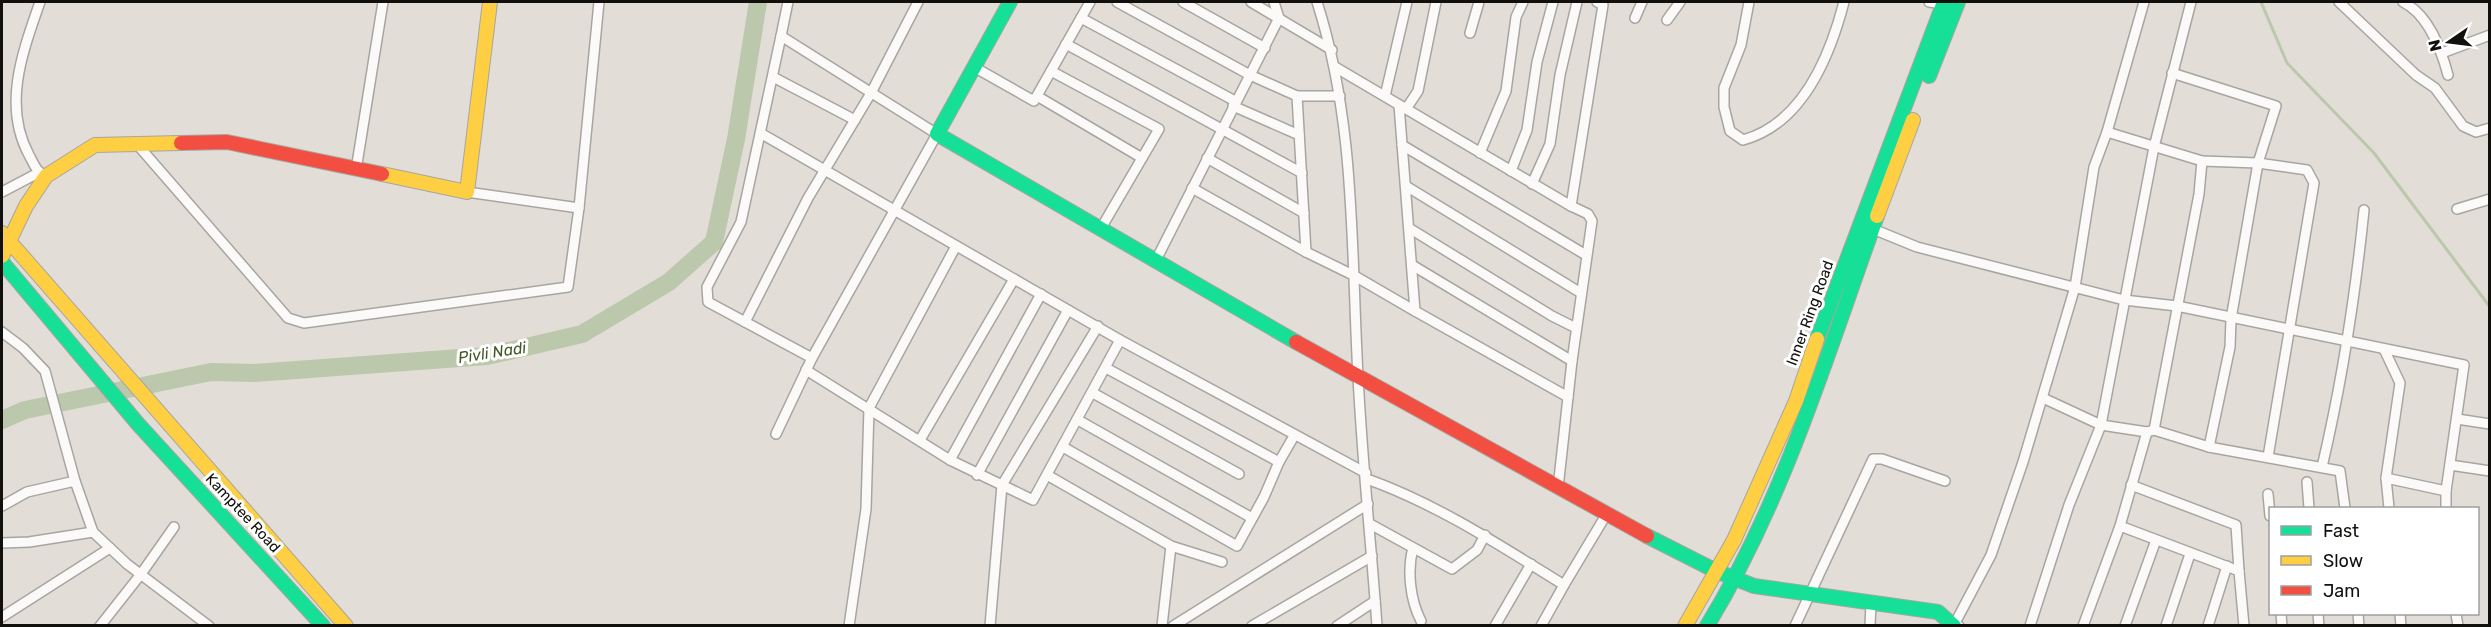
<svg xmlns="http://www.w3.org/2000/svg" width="2491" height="627" font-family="Rubik,sans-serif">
	<rect width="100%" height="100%" fill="#e2ded7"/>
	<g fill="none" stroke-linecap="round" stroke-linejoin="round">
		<polyline stroke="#bbc8ac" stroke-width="3" points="2261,2 2287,63 2374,153 2490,307"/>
		<polyline stroke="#bbc8ac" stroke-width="18" points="2,420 25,410 211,372 255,373 487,356 582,334 669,282 714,242 736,139 758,2"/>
		<g stroke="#a8a5a1" stroke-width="12">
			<g id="street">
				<path d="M40,2C23,51 2,105 29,155C34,164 36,172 46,176"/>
				<polyline points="1117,2 1250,75 1297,96"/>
				<polyline points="1183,2 1265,48"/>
				<polyline points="1251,2 1332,50"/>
				<path d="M1317,2C1356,124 1351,249 1358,376C1362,459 1371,542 1377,626"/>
				<path d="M1749,2L1741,45L1724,88V107L1730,131L1743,140C1802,124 1830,56 1844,2"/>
				<polyline points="1929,2 1943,4"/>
				<polyline points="2339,2 2416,75 2435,88 2463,126 2476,132 2490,128"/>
				<path d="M2403,2C2429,15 2441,49 2448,75"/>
				<polyline points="1081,18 1235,101"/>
				<polyline points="1635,18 1642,2"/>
				<polyline points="1667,20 1680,2"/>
				<polyline points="1470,33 1479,2"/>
				<polyline points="781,36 741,222 707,287 708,302 812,358"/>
				<polyline points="1066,44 1302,173"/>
				<polyline points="2442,53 2490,35"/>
				<polyline points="974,67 1034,101 1090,2"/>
				<polyline points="1335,67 1571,206 1603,5 1597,2"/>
				<polyline points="1051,71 1159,129 1100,230"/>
				<polyline points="2172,73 2276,106 2258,163 2231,319 2230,347 2209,447"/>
				<polyline points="773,77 855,120"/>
				<polyline points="1037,96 1142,158"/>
				<polyline points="1340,96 1297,96 1306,252 1353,275 1415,311 1399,105"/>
				<polyline points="1385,96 1407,2"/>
				<polyline points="1233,106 1299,135"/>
				<polyline points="1406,109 1418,91 1436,2"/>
				<polyline points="2107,132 2202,161 2258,163 2307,170 2314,183 2268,457"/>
				<polyline points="762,134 1120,340 1366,473"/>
				<polyline points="136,143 288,318 304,323 568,287 579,208 599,2"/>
				<polyline points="1402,145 1586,255"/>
				<polyline points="1480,153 1506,91 1516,17 1523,2"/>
				<polyline points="1207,158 1304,213"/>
				<polyline points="356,170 383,2"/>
				<polyline points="1511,171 1527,130 1537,62 1553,2"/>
				<polyline points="1532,184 1550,144 1560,75 1577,2"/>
				<polyline points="1406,186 1581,293"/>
				<polyline points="1192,188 1306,252"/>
				<polyline points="2,192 38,173"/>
				<polyline points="467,192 579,208"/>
				<polyline points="2457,209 2490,199"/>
				<polyline points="1409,228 1552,316 1576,328"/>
				<polyline points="1873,229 1917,247 2124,300 2177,306 2464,365 2446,491 2446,508"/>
				<polyline points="1155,262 1279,18 1274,2"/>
				<polyline points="1412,265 1572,361"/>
				<polyline points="1415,311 1568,397"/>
				<polyline points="745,322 808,198 871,93 918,2"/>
				<polyline points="2,332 23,348 45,371 75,481 93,532 127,564 209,626"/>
				<polyline points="2384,349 2400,383 2386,478"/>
				<polyline points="1106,368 1279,462 1294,436"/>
				<polyline points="806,370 950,460 1033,500 1120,340"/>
				<polyline points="1093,393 1239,474"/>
				<polyline points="2043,398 2101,425 2147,432"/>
				<polyline points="2457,419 2490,424"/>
				<polyline points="1078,420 1252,518"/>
				<polyline points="2154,430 2199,194 2202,161"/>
				<polyline points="776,434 812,358 937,134 781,36 788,2"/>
				<polyline points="920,440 1014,279"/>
				<polyline points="1063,447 1237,546 1264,497 1279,462"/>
				<polyline points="950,460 1041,294"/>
				<polyline points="2450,465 2490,471"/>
				<path d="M2322,467C2342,382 2355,298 2364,210"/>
				<polyline points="977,475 1068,310"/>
				<polyline points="1047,475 1171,546 1222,562"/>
				<path d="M1367,479C1437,504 1501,546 1564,585L1606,515"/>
				<polyline points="2307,482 2309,508"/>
				<polyline points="2131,485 2236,525 2239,571"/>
				<polyline points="1558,488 1572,361 1592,221 1588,214 1571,206"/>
				<polyline points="2268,494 2270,516"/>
				<polyline points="2,506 27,492 75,481"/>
				<polyline points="2389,508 2386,478 2446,491"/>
				<polyline points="1370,524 1452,569 1477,550 1485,535"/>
				<polyline points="2120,526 2239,571 2244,626"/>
				<polyline points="2,543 29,542 93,532"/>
				<path d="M1413,548C1407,570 1410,600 1421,621"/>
				<polyline points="2281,614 2282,626"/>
				<polyline points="2318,614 2319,626"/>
				<polyline points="2358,614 2359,626"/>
				<polyline points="2400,614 2401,626"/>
				<polyline points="2456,614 2458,626"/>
				<polyline points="2,617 110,548"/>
				<polyline points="100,626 141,574 174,527"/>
				<polyline points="849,626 866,509 869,408 956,246"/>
				<polyline points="990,626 1002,485 1098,326"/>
				<polyline points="1162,626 1171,546"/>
				<polyline points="1173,626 1368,504"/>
				<polyline points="1252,626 1372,556"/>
				<polyline points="1337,626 1375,601"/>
				<polyline points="1495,626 1531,564"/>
				<polyline points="1541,626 1564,585"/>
				<polyline points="1795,626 1873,459 1882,459 1945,481"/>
				<polyline points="1870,626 1871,603"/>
				<polyline points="1959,626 1954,625 1991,555 2023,462 2075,287 2094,167 2107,132 2144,2"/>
				<polyline points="2030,626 2069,505 2101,425 2154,147 2191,2"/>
				<polyline points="2083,626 2120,526 2147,432 2154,430 2209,447 2340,471 2345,508"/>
				<polyline points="2125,626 2156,540"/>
				<polyline points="2166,626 2190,554"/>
				<polyline points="2208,626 2227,566"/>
			</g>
		</g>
		<g stroke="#a8a5a1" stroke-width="16">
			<g id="fast">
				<polyline points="1010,2 937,134 1296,342"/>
				<polyline points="1929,76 1958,2"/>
				<polyline points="2,262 138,424 323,626"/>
				<polyline points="1817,339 1944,2"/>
				<polyline points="1647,536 1716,571 1754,586 1938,612 1954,626"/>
				<path d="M1707,626C1784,500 1827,354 1877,216"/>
			</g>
		</g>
		<g stroke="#a8a5a1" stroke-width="16">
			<g id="slow">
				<polyline points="382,174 467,192 490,2"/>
				<polyline points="1877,216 1913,120"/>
				<polyline points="2,233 346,626"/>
				<polyline points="2,256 26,206 46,176 95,145 181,143"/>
				<polyline points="1685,626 1734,540 1796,401 1817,339"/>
			</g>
		</g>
		<g stroke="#a8a5a1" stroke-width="16">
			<g id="jam">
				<polyline points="181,143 227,142 382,174"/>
				<polyline points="1296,342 1647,536"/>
			</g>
		</g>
		<use href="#street" stroke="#fbfaf9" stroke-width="9"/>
		<use href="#fast" stroke="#16e098" stroke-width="14"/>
		<use href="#slow" stroke="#ffcf43" stroke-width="14"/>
		<use href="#jam" stroke="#f24e42" stroke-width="14"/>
	</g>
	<g text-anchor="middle" stroke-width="6" stroke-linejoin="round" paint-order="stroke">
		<g font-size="15" fill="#12100c" stroke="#fff">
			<text transform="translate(1810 313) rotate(-70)" y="5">Inner Ring Road</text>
			<text transform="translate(243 513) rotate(47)" y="5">Kamptee Road</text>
		</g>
		<g font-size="16" font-style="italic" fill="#3f5a25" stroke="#fff">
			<text transform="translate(492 352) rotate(-9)" y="6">Pivli Nadi</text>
		</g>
	</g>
	<rect width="2491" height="627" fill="none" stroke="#12100c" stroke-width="6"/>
	<rect x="2269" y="507" width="210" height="108" fill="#ffffff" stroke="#a09f9e" stroke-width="1.5"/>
	<rect x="2281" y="526" width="30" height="9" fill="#16e098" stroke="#a09f9e" stroke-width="1.5"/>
	<text x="2323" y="537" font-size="18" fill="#12100c">Fast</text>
	<rect x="2281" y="556" width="30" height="9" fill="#ffcf43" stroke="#a09f9e" stroke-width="1.5"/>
	<text x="2323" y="567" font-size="18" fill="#12100c">Slow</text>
	<rect x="2281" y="586" width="30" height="9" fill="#f24e42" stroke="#a09f9e" stroke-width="1.5"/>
	<text x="2323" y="597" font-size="18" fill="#12100c">Jam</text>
	<g transform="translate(2449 42) rotate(256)" stroke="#ffffff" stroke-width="4.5" paint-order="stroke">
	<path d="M0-4.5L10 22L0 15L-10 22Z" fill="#12100c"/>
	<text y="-9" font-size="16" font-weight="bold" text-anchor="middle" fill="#12100c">N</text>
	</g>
</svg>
